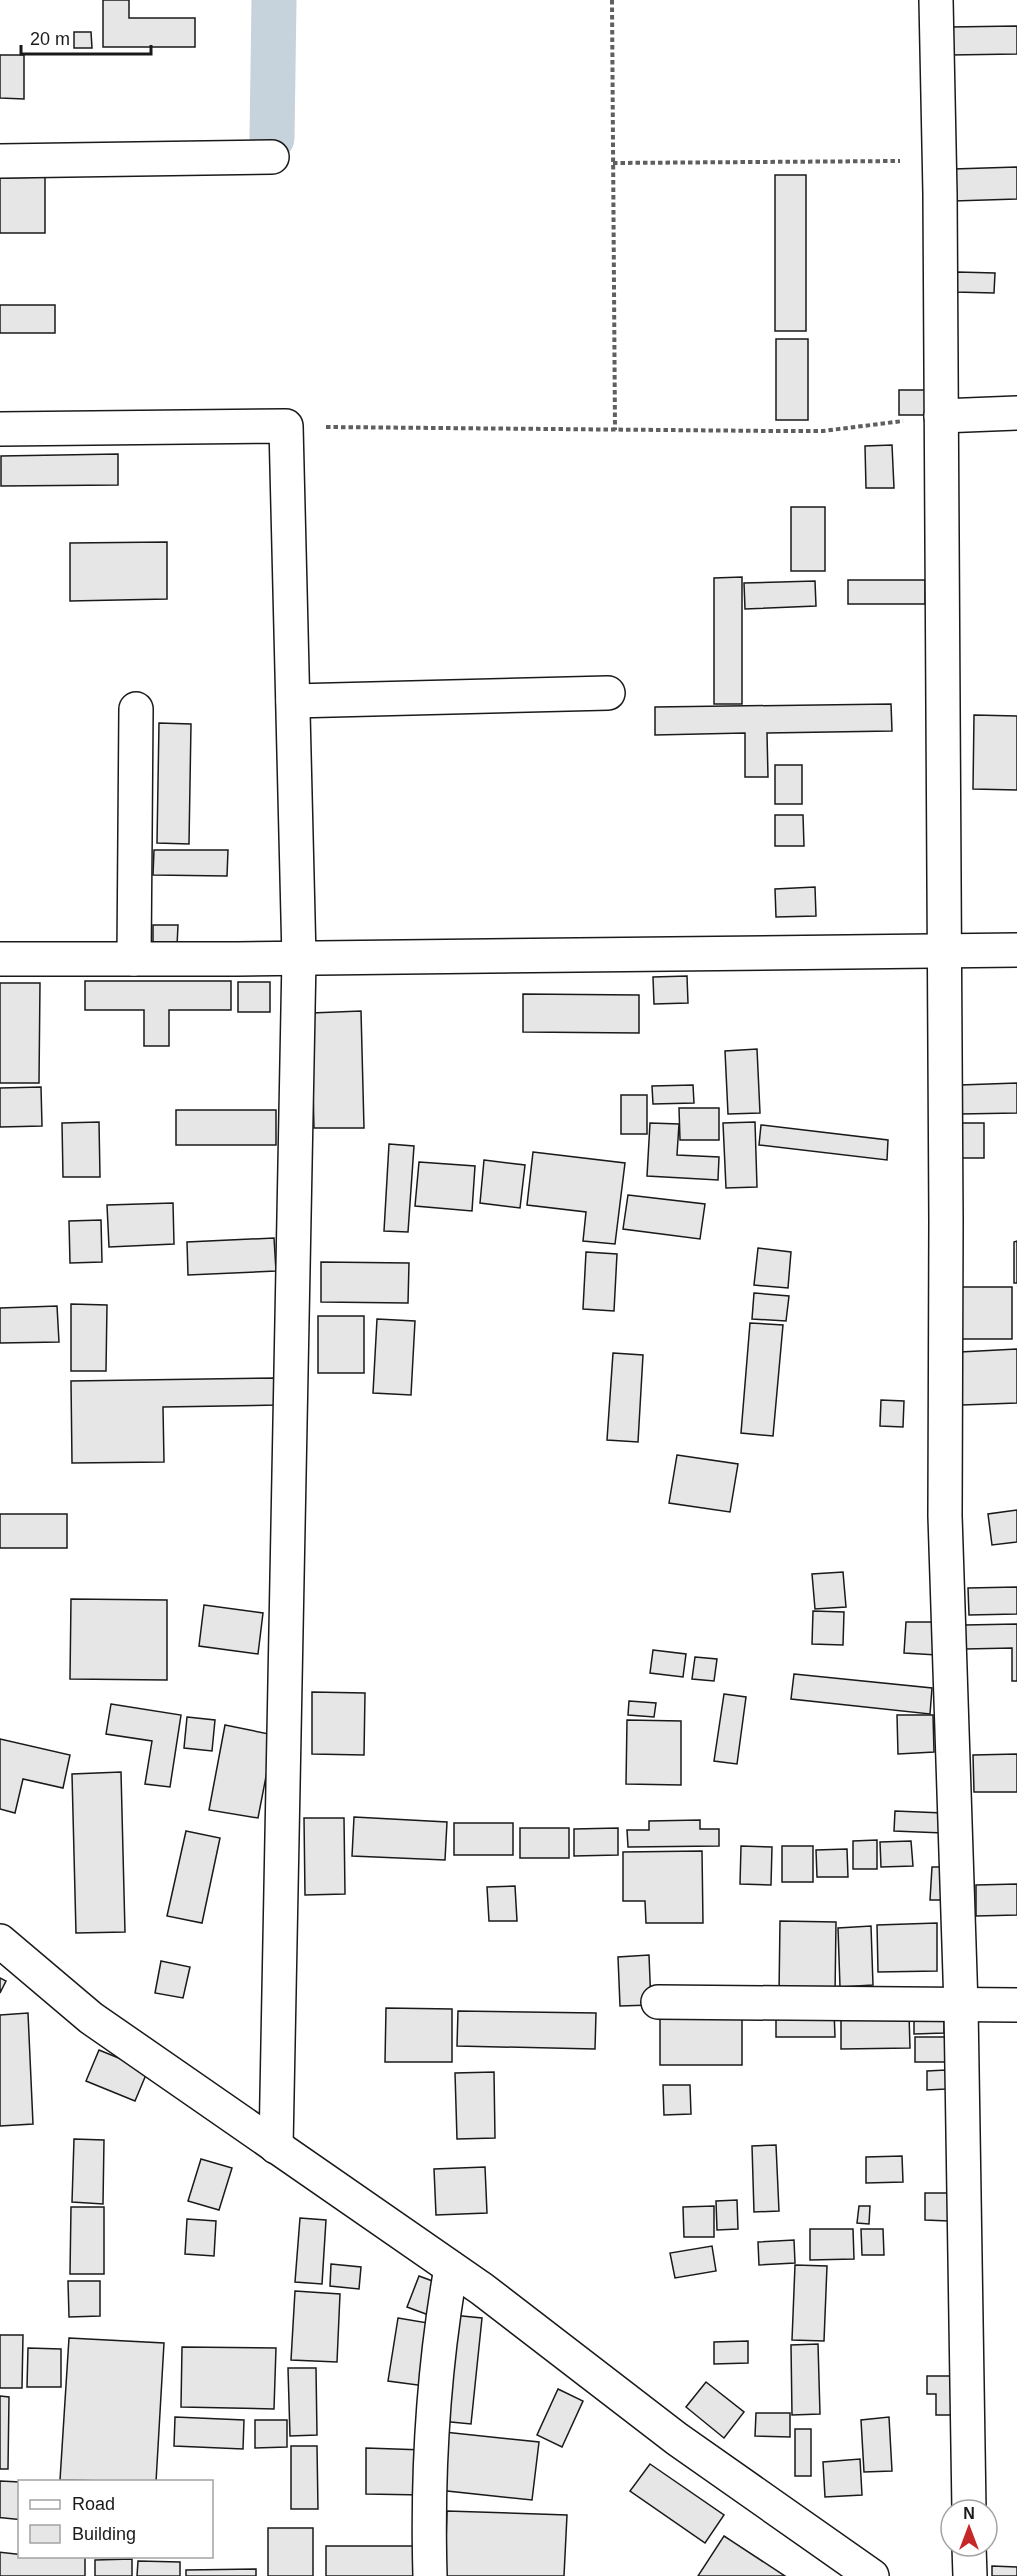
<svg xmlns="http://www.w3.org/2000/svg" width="1017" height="2576" font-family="Arial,sans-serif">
	<rect width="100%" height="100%" fill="#fff"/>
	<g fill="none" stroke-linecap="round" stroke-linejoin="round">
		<polyline stroke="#c6d2dc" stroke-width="45" points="272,138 274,0"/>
	</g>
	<g fill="#e6e6e6" stroke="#1a1a1a" stroke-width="1.5">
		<polygon points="103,0 129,0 129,18 195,18 195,47 103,47"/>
		<polygon points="1017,26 1017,54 950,55 950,27"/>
		<polygon points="74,32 91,32 92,48 74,48"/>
		<polygon points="0,55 24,55 24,99 0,98"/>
		<polygon points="1017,167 1017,199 954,201 953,169"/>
		<rect x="775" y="175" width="31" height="156"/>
		<polygon points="45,177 45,233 0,233 0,178"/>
		<polygon points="957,272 995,273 994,293 955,292"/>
		<rect x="0" y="305" width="55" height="28"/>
		<rect x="776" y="339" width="32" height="81"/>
		<rect x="899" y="390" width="28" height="25"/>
		<polygon points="892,445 894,488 866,488 865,446"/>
		<polygon points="118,454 118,485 1,486 1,456"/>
		<rect x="791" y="507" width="34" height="64"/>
		<polygon points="167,542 167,599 70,601 70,543"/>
		<polygon points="742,577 742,704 714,704 714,578"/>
		<rect x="848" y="580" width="77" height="24"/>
		<polygon points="815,581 816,606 745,609 744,583"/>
		<polygon points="891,704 892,731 767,733 768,777 745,777 745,733 655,735 655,707"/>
		<polygon points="974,715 1017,716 1017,790 973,789"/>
		<polygon points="159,723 191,724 189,844 157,843"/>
		<rect x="775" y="765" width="27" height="39"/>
		<polygon points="775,815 803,815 804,846 775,846"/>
		<polygon points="154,850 228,850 227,876 153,875"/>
		<polygon points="815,887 816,916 776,917 775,889"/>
		<polygon points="153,925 178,925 177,946 153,946"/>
		<polygon points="687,976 688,1003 654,1004 653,977"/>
		<polygon points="85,981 231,981 231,1010 169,1010 169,1046 144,1046 144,1010 85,1010"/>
		<rect x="238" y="982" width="32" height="30"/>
		<polygon points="0,983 40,983 39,1083 0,1083"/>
		<polygon points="523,994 639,995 639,1033 523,1032"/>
		<polygon points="361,1011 364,1128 314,1128 311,1013"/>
		<polygon points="757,1049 760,1113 728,1114 725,1051"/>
		<polygon points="1017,1083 1017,1113 960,1114 960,1085"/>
		<polygon points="693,1085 694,1103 653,1104 652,1086"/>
		<polygon points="41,1087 42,1126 0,1127 0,1088"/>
		<rect x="621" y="1095" width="26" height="39"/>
		<polygon points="679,1108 719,1108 719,1140 680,1140"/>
		<rect x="176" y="1110" width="100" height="35"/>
		<polygon points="99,1122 100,1177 63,1177 62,1123"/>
		<polygon points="755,1122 757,1187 726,1188 723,1123"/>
		<polygon points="650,1123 679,1124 677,1155 719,1157 718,1180 647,1176"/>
		<polygon points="954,1123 984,1123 984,1158 955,1158"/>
		<polygon points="761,1125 888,1140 887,1160 759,1145"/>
		<polygon points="389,1144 414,1146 408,1232 384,1231"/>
		<polygon points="533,1152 625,1163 615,1244 583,1241 586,1212 527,1205"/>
		<polygon points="484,1160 525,1165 520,1208 480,1203"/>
		<polygon points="419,1162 475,1166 472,1211 415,1206"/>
		<polygon points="628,1195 705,1204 700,1239 623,1229"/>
		<polygon points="173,1203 174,1244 109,1247 107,1205"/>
		<polygon points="101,1220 102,1262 70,1263 69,1221"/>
		<polygon points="274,1238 276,1271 188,1275 187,1242"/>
		<polygon points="1017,1241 1017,1283 1014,1283 1014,1242"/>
		<polygon points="758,1248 791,1252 788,1288 754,1285"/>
		<polygon points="586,1252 617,1254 614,1311 583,1309"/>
		<polygon points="321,1262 409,1263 408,1303 321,1302"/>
		<rect x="958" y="1287" width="54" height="52"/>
		<polygon points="754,1293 789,1296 786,1321 752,1319"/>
		<polygon points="71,1304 107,1305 106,1371 71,1371"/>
		<polygon points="57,1306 59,1342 0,1343 0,1308"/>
		<rect x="318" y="1316" width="46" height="57"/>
		<polygon points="377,1319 415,1321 411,1395 373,1393"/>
		<polygon points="750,1323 783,1325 773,1436 741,1433"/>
		<polygon points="1017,1349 1017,1403 962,1405 960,1352"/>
		<polygon points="613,1353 643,1355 638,1442 607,1440"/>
		<polygon points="277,1378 278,1405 163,1407 164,1462 72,1463 71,1381"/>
		<polygon points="881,1400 904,1401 903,1427 880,1426"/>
		<polygon points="677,1455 738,1464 730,1512 669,1503"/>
		<polygon points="1017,1510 1017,1542 992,1545 988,1514"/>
		<rect x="0" y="1514" width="67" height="34"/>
		<polygon points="843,1572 846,1607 815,1609 812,1574"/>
		<polygon points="1017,1587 1017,1614 969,1615 968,1588"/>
		<polygon points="71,1599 167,1600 167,1680 70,1679"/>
		<polygon points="204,1605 263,1613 258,1654 199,1646"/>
		<polygon points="813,1611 844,1612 843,1645 812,1644"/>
		<polygon points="906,1622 939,1622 937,1655 904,1653"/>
		<polygon points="1017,1624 1017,1681 1012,1681 1012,1648 965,1649 965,1625"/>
		<polygon points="653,1650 686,1654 683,1677 650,1673"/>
		<polygon points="695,1657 717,1659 714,1681 692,1679"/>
		<polygon points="794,1674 932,1688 930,1714 791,1699"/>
		<polygon points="312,1692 365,1693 364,1755 312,1754"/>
		<polygon points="724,1694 746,1697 737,1764 714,1761"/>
		<polygon points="629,1701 656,1703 654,1717 628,1715"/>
		<polygon points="111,1704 181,1715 170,1787 145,1784 152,1741 106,1734"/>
		<polygon points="897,1715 933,1715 934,1752 898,1754"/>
		<polygon points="187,1717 215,1720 212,1751 184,1748"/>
		<polygon points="627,1720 681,1721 681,1785 626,1784"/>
		<polygon points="225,1725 274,1735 258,1818 209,1810"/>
		<polygon points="0,1739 70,1755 63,1788 23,1779 15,1813 0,1809"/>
		<polygon points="1017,1754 1017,1792 974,1792 973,1755"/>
		<polygon points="121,1772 125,1932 76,1933 72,1774"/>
		<polygon points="895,1811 943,1813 943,1833 894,1831"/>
		<polygon points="354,1817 447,1822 445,1860 352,1856"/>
		<polygon points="304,1818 344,1818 345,1894 305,1895"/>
		<polygon points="700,1820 700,1829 719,1829 719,1846 628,1847 627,1830 649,1830 649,1821"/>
		<rect x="454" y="1823" width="59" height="32"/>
		<rect x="520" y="1828" width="49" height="30"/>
		<polygon points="618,1828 618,1855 574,1856 574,1829"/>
		<polygon points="186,1831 220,1838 202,1923 167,1916"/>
		<polygon points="877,1840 877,1869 853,1869 853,1841"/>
		<polygon points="911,1841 913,1866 881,1867 880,1842"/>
		<polygon points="741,1846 772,1847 771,1885 740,1884"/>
		<rect x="782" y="1846" width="31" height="36"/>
		<polygon points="847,1849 848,1877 817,1877 816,1850"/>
		<polygon points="702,1851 703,1923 646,1923 645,1901 623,1901 623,1852"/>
		<polygon points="932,1867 947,1867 945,1900 930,1900"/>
		<polygon points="1017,1884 1017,1915 976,1916 976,1885"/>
		<polygon points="515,1886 517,1921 489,1921 487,1887"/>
		<polygon points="780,1921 836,1922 835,1994 779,1994"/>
		<polygon points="937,1923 937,1971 878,1972 877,1925"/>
		<polygon points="871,1926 873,1985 840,1987 838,1928"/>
		<polygon points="649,1955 651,2005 620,2006 618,1957"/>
		<polygon points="161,1961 190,1967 183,1998 155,1993"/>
		<polygon points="0,1978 6,1981 0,1993"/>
		<polygon points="386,2008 452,2009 452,2062 385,2062"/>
		<polygon points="944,2009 944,2033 914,2034 914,2010"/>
		<polygon points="834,2010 835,2037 776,2037 776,2011"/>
		<polygon points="458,2011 596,2013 595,2049 457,2046"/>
		<polygon points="28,2013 33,2124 0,2126 0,2015"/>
		<polygon points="742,2013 742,2065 660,2065 660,2014"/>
		<polygon points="841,2014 909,2014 910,2048 841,2049"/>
		<rect x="915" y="2037" width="34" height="25"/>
		<polygon points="99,2050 148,2070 135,2101 86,2081"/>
		<polygon points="946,2070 946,2089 927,2090 927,2071"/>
		<polygon points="494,2072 495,2138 457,2139 455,2073"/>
		<polygon points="663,2085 690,2085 691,2114 664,2115"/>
		<polygon points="74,2139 104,2140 103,2204 72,2202"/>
		<polygon points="776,2145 779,2211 754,2212 752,2146"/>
		<polygon points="902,2156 903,2182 866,2183 866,2157"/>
		<polygon points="201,2159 232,2168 219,2210 188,2201"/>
		<polygon points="485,2167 487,2213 436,2215 434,2169"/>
		<polygon points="925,2193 950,2193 949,2221 925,2220"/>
		<polygon points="737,2200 738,2229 717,2230 716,2201"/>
		<polygon points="714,2206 714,2237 684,2237 683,2207"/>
		<polygon points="859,2206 870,2206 869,2224 857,2223"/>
		<polygon points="71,2207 104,2207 104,2274 70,2274"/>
		<polygon points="300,2218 326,2220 322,2284 295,2282"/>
		<polygon points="187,2219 216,2221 214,2256 185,2254"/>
		<polygon points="810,2229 853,2229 854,2259 810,2260"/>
		<polygon points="861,2229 883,2229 884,2255 862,2255"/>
		<polygon points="794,2240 795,2263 759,2265 758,2242"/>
		<polygon points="712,2246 716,2271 675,2278 670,2253"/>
		<polygon points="331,2264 361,2267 359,2289 330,2286"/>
		<polygon points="795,2265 827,2266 824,2341 792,2340"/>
		<polygon points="419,2276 446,2286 434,2317 407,2307"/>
		<polygon points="68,2281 100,2281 100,2316 69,2317"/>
		<polygon points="295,2291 340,2294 337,2362 291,2360"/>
		<polygon points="452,2315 482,2318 471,2424 441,2421"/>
		<polygon points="398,2318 434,2324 425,2386 388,2381"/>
		<polygon points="0,2335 23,2335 22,2388 0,2388"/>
		<polygon points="69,2338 164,2343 156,2482 60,2480"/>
		<polygon points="748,2341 748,2363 714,2364 714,2342"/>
		<polygon points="818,2344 820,2414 792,2415 791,2345"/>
		<polygon points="182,2347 276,2348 274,2409 181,2407"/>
		<polygon points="28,2348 61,2349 61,2387 27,2387"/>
		<polygon points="288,2368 316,2368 317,2435 290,2436"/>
		<polygon points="927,2376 956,2376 957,2415 936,2415 936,2394 927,2394"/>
		<polygon points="706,2382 744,2412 724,2438 686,2407"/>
		<polygon points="558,2389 583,2401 562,2447 537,2435"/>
		<polygon points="0,2396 9,2397 8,2469 0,2469"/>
		<polygon points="756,2413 790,2413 790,2437 755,2436"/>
		<polygon points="175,2417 244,2420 243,2449 174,2446"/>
		<polygon points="889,2417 892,2471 864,2472 861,2420"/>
		<polygon points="255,2420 287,2420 287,2447 255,2448"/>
		<rect x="795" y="2429" width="16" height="47"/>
		<polygon points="444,2432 539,2442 532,2500 438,2490"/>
		<polygon points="291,2446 317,2446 318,2509 291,2509"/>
		<polygon points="366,2448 424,2450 423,2495 366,2494"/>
		<polygon points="860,2459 862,2495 825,2497 823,2462"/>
		<polygon points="650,2464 724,2515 705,2543 630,2491"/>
		<polygon points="0,2481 20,2482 20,2528 0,2527"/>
		<polygon points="447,2511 567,2515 564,2576 445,2576"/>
		<rect x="268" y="2528" width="45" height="48"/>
		<polygon points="724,2536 785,2576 698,2576"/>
		<rect x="326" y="2546" width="89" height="30"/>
		<polygon points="0,2549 20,2549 20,2556 85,2556 85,2576 0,2576"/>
		<polygon points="132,2559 132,2576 95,2576 95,2560"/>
		<polygon points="138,2561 180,2562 180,2576 137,2576"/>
		<polygon points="992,2566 1017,2567 1017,2576 992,2576"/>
		<polygon points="256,2569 256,2576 186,2576 186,2570"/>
	</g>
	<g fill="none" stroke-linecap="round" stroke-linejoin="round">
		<g stroke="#1a1a1a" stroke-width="36">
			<g id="minor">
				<polyline points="936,0 940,194 946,1221 945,1516 961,2006 969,2510"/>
				<polyline points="0,161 272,157"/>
				<polyline points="941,416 1017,413"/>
				<polyline points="0,429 286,426 299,958 276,2147"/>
				<polyline points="293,701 608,693"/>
				<polyline points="0,959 237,959 1017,950"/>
				<polyline points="134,959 136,709"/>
				<polyline points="0,1941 91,2018 482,2289 677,2439 872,2576"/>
				<polyline points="658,2002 1017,2005"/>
				<polyline points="0,2535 20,2537"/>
				<polyline points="969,2546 970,2576"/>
				<path d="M430,2576C427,2471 433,2371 451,2268"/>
			</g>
		</g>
		<g stroke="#5f5f5f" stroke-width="4" stroke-dasharray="4.5 3" stroke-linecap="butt">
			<polyline points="612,0 615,430"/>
			<polyline points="613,163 900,161"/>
			<polyline points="326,427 775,431 823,431 903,421"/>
		</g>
		<use href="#minor" stroke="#fff" stroke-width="33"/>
	</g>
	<rect x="18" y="2480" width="195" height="78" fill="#ffffff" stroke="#a3a3a3" stroke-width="1.5"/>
	<rect x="30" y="2500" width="30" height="9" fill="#ffffff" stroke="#a3a3a3" stroke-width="1.5"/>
	<text x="72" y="2510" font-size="18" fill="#1a1a1a">Road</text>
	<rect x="30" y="2525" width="30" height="18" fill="#e6e6e6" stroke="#a3a3a3" stroke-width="1.5"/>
	<text x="72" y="2540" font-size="18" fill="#1a1a1a">Building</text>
	<g transform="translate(969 2528)"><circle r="28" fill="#ffffff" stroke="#a3a3a3" stroke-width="1.5"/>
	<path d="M0-4.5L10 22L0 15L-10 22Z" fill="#c62828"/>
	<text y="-9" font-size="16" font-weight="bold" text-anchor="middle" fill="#1a1a1a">N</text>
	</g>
	<path d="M21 45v9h130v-9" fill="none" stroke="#1a1a1a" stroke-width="3"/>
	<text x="30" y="45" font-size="18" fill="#1a1a1a" stroke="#ffffff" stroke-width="4.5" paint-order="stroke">20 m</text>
</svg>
